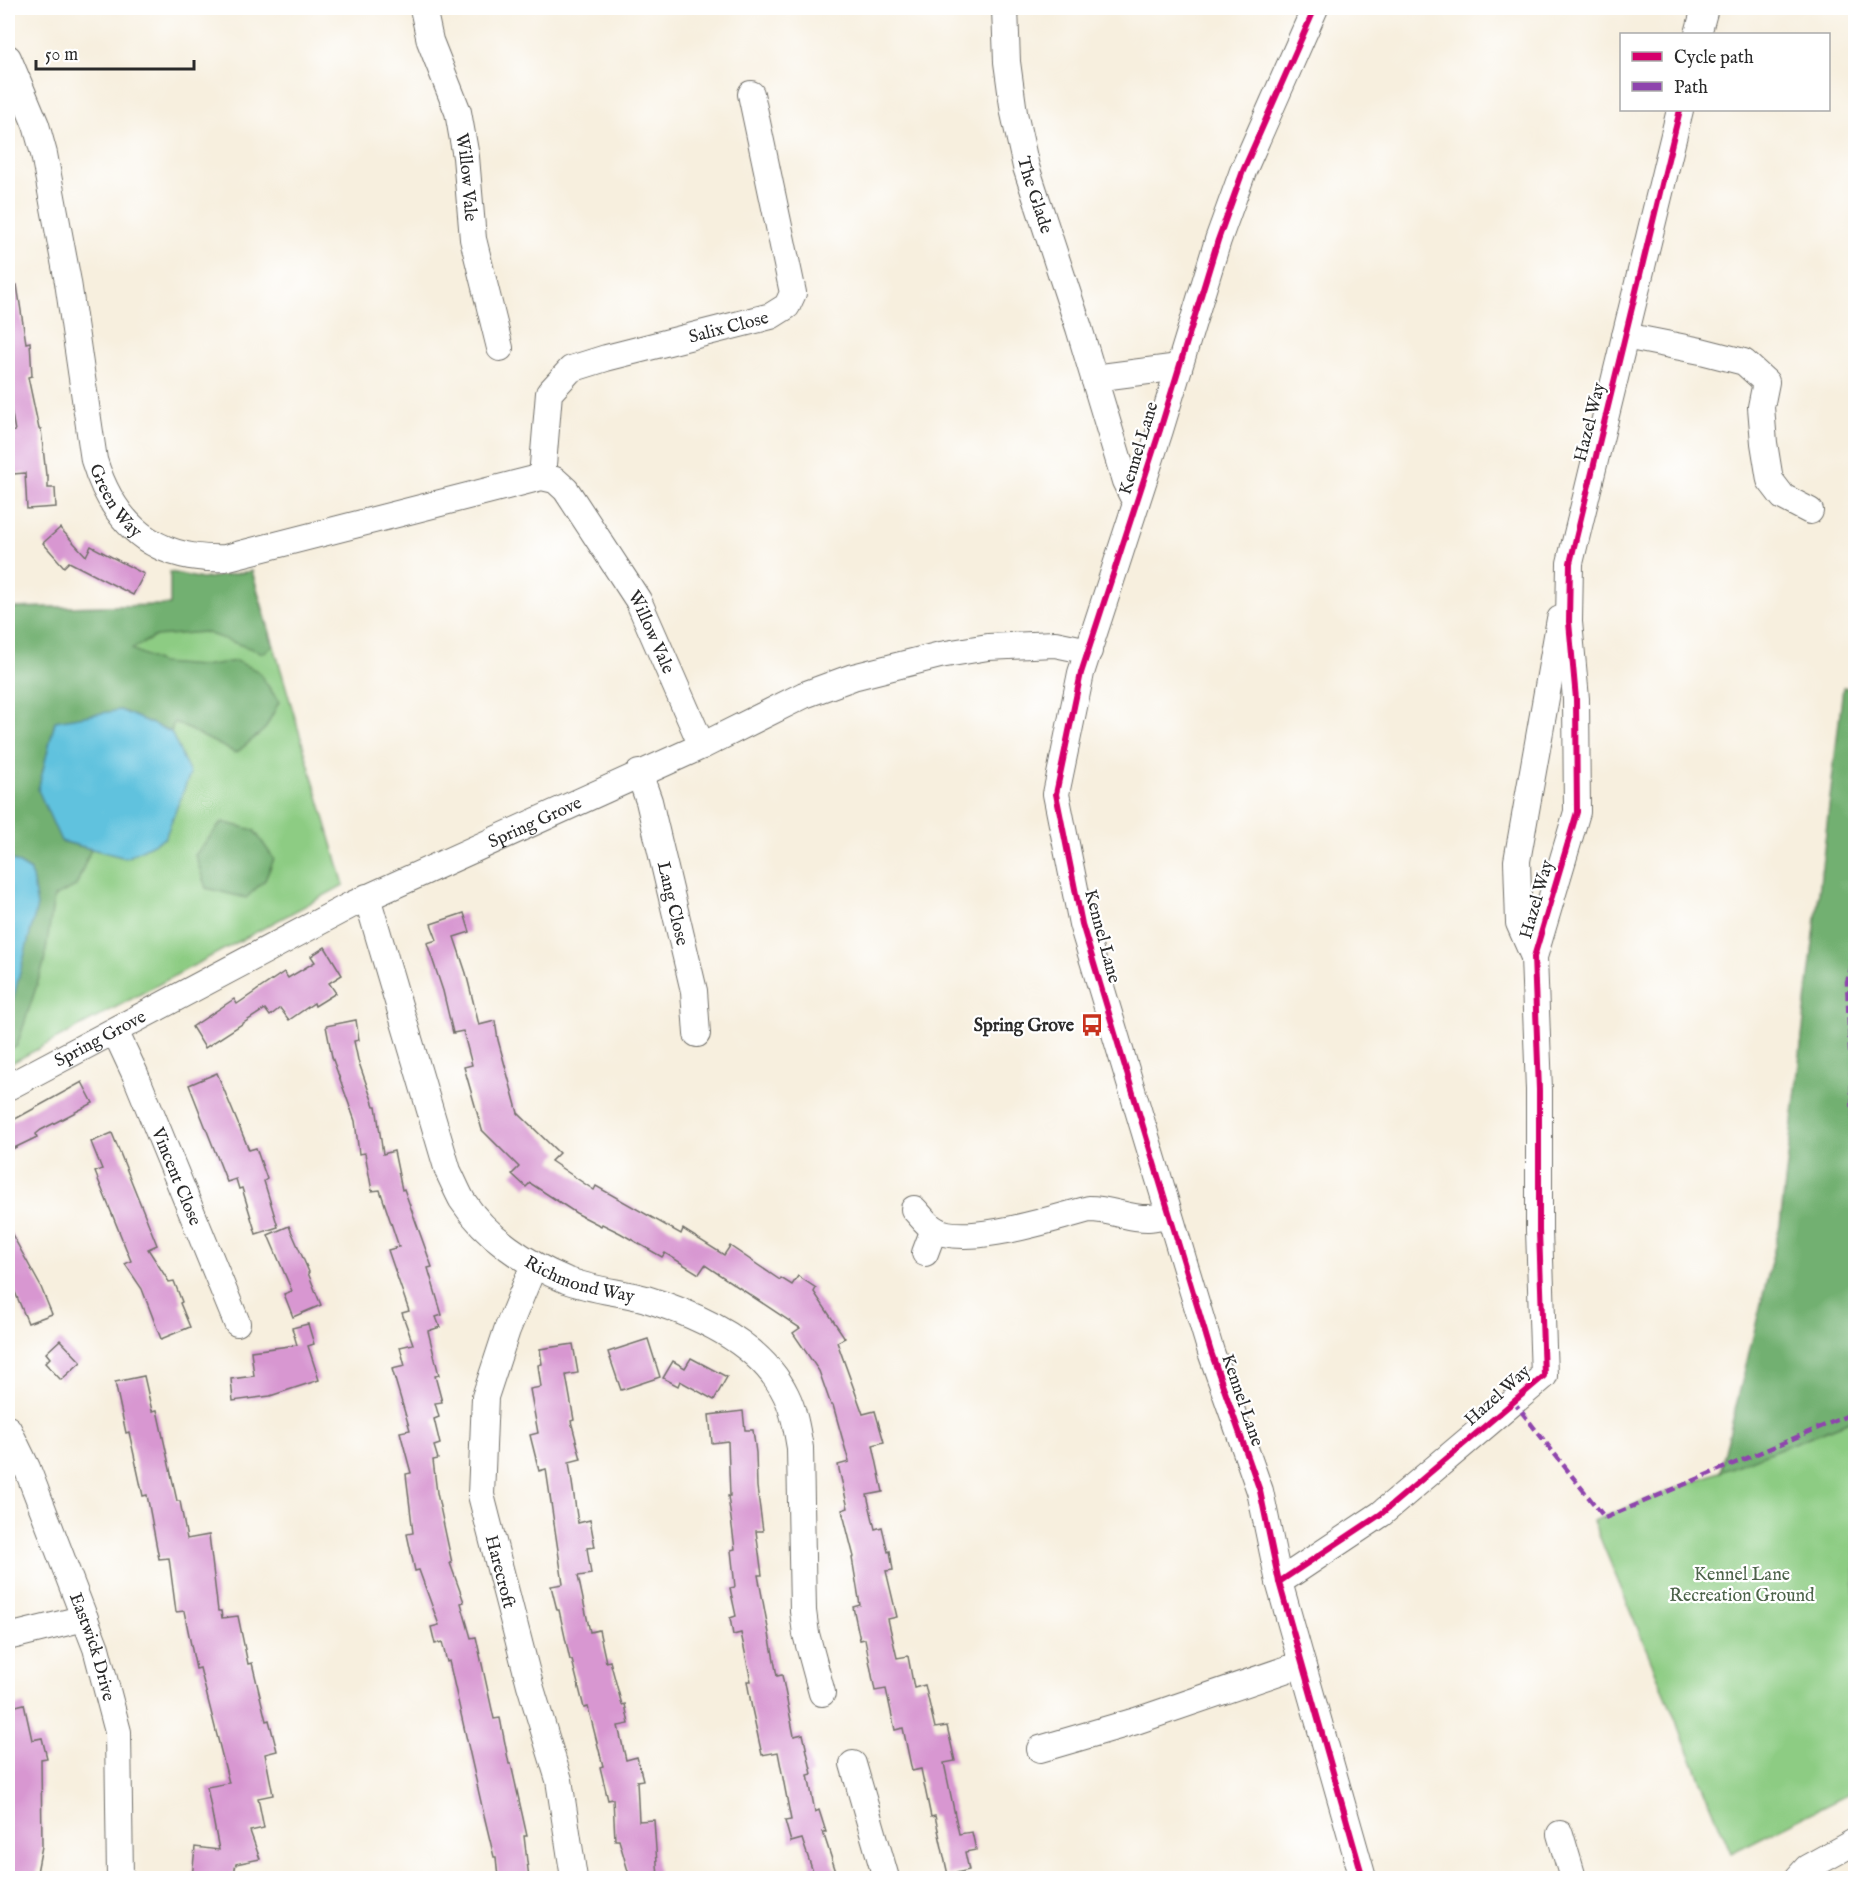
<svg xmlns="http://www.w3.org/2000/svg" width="1863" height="1886" font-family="'IM FELL English',serif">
	<rect width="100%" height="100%" fill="#fff"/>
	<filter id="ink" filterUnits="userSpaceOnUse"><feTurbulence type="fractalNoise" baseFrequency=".0167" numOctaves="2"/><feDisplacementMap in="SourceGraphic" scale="12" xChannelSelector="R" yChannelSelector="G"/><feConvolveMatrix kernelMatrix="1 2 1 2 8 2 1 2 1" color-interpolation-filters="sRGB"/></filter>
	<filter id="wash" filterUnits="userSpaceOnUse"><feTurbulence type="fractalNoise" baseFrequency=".008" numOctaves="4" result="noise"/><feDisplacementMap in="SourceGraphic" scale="24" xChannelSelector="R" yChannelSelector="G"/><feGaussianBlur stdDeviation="1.35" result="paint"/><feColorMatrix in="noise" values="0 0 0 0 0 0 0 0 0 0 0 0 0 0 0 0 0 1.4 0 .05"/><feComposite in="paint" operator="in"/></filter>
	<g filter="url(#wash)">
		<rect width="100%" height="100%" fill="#f7efde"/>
		<g fill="#8dcc83" stroke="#5c7c57" stroke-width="1.5">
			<polygon points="252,571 344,885 8,1065 8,608 170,605 170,572 202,579"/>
			<polygon points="1855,1419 1855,1791 1731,1853 1593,1521"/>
		</g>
		<g fill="#72b071" stroke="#4e6e4e" stroke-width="1.5">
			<polygon points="252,571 273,646 263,653 204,632 156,636 132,649 161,663 202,666 236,661 258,671 279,702 265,729 236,753 174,722 171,732 120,710 61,841 91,849 76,886 54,897 44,963 17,1046 8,1050 8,1005 13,1000 31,871 8,857 8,608 170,605 170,572 202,579"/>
			<polygon points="1843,687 1856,689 1855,1419 1720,1472 1780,1225"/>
			<polygon points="222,822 254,830 274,859 265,880 246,898 206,888 195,855"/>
		</g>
		<g fill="#60c2de" stroke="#467684" stroke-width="1.5">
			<polygon points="120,710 171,732 190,774 165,838 126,858 61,841 38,790 55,721"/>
			<polygon points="8,857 31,871 37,906 13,1000 8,1005"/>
		</g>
		<g id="blocks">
			<g fill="#d897d1">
				<polygon points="8,285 17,285 26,343 30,342 32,376 28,377 39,429 41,429 46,475 48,475 48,488 55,488 56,507 27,509 25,473 13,474 8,432 15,431 8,392"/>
				<polygon points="60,528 86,556 91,546 144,574 133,595 69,562 64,567 43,543"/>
				<polygon points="464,913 470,932 454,937 466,973 479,1025 495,1021 498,1040 518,1113 559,1153 551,1161 594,1190 596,1186 681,1234 683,1229 724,1255 730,1246 780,1280 781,1278 792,1285 798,1276 816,1288 814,1292 845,1338 837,1342 863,1414 875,1411 884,1442 873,1445 883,1492 867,1495 875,1529 882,1527 888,1552 890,1551 893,1570 886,1571 897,1617 888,1619 897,1658 908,1656 914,1688 925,1685 935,1728 947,1726 955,1761 944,1763 959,1834 972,1832 976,1850 965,1852 969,1870 948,1875 935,1816 931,1817 921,1769 912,1771 903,1728 895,1730 886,1689 875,1691 865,1639 860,1640 853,1607 860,1605 852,1558 854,1557 842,1510 848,1508 838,1465 849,1462 833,1405 831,1405 819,1371 793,1333 800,1328 705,1265 699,1274 665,1253 662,1257 620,1233 602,1224 601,1226 576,1213 530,1183 526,1187 512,1174 519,1167 482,1130 464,1067 472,1065 463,1031 453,1033 443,991 427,943 437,940 431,924"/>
				<polygon points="325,947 342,975 329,983 336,993 315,1006 314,1003 289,1020 280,1008 270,1016 265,1009 205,1048 192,1027 234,999 237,1004 284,972 288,978 315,962 311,956"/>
				<polygon points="356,1020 359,1040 354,1041 358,1060 374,1106 376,1106 383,1154 394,1151 402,1190 404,1189 432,1267 428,1268 442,1315 436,1317 440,1327 428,1331 439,1375 435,1376 442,1402 435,1403 439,1417 434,1419 440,1444 434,1446 438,1459 433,1460 437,1493 452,1563 450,1563 464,1602 461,1603 471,1638 476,1637 494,1719 500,1718 509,1764 511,1764 527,1836 524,1836 529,1878 498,1878 496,1857 494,1857 483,1811 449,1661 447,1662 442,1642 435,1644 431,1627 439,1625 419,1570 415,1571 407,1534 413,1533 406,1474 411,1473 400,1432 410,1430 392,1369 405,1366 400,1347 413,1344 402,1313 409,1311 388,1250 399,1247 380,1190 372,1191 365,1153 359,1154 355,1121 332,1057 326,1026"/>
				<polygon points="217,1073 249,1150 256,1148 267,1179 264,1181 278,1227 256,1234 242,1188 239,1189 236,1179 227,1182 189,1085"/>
				<polygon points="82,1082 93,1103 41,1130 36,1134 37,1137 8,1151 8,1123"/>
				<polygon points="112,1133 157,1245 148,1249 169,1282 174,1281 182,1302 180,1303 190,1327 161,1339 142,1289 125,1264 131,1261 95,1172 102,1169 91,1142"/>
				<polygon points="289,1226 309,1272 308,1273 321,1305 293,1317 284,1294 292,1291 268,1235"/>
				<polygon points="8,1227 40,1285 52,1314 28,1323 12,1285 8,1288"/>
				<polygon points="308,1324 314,1344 308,1346 319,1380 270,1396 233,1401 231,1379 254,1376 251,1351 297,1345 292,1328"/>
				<polygon points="648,1339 660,1377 621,1390 608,1352"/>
				<polygon points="60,1340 81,1362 61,1380 45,1363 50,1358 46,1353"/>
				<polygon points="573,1344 578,1373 566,1375 574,1420 571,1421 581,1459 569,1462 578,1523 590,1520 595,1547 587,1548 591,1574 578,1576 590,1632 599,1630 606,1662 610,1661 622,1705 625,1704 629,1724 618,1726 626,1760 637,1757 643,1780 637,1781 639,1821 654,1820 658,1878 630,1878 619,1840 615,1840 613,1799 608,1800 600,1767 603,1766 588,1707 584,1708 572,1660 570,1660 559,1610 557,1610 551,1586 563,1584 546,1469 539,1471 530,1435 538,1433 530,1389 541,1387 538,1365 542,1364 540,1349"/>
				<polygon points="691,1358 727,1377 714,1400 680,1381 678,1386 663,1378 673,1361 685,1368"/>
				<polygon points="144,1376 152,1411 157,1410 177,1501 180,1501 187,1539 209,1535 218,1611 221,1611 222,1618 238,1616 248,1664 252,1663 266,1721 269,1720 277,1751 265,1754 273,1795 258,1798 264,1828 250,1831 260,1859 236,1864 233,1878 192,1878 195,1847 219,1850 207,1787 229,1783 200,1668 196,1669 184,1611 176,1612 169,1558 159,1559 147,1495 143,1496 129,1432 126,1433 115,1382"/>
				<polygon points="743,1411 745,1430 753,1430 756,1453 757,1487 763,1531 756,1531 762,1575 758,1575 777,1676 782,1675 794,1736 803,1734 812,1774 808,1775 815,1812 819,1810 826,1832 823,1832 837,1875 836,1878 815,1878 802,1839 791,1842 785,1821 791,1820 778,1752 762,1755 752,1709 747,1681 751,1681 741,1633 733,1635 730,1618 736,1616 730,1588 735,1587 731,1550 735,1549 728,1496 730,1496 728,1441 712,1443 709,1415"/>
				<polygon points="24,1704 32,1740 42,1738 47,1758 41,1759 42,1846 36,1878 8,1878 8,1708"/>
			</g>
		</g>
	</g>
	<g filter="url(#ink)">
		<use href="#blocks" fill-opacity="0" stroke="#72706a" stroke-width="1.5"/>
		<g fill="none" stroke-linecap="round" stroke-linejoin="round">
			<g stroke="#72706a" stroke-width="28">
				<g id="minor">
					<path id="s1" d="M423,8L430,41L458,112L466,157L473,239L500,348"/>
					<path id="s2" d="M1005,8L1007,62L1014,113L1026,167L1079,328L1125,481L1136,503"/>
					<polyline points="1315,8 1243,171 1218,240 1160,430 1081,673 1056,794 1082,924 1211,1352 1260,1491 1279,1582 1363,1878"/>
					<polyline points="1698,34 1705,8"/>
					<path id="s3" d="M8,58L36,125L44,154L68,282L94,460C114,525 155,561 225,558L542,477L555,480L566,490L638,600L702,746"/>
					<polyline points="1625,336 1701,351 1744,362 1766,382 1761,407 1764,443 1770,480 1783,497 1810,511"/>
					<polyline points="1094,378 1179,367"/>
					<path id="s4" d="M542,477L549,393L571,369L606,358L771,316L787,306L793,293L751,94"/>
					<path id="s5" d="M639,773L649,801L694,991L697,1034"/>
					<path id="s6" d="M367,897L448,1171C453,1181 457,1191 462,1200C486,1237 527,1264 566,1280C592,1290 620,1292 646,1299C698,1315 761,1343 786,1395C794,1411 797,1430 800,1448L803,1611L806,1634L822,1693"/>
					<polyline points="1534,957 1519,923 1517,861 1560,619"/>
					<path id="s7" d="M115,1031L135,1074L237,1323"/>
					<path id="s8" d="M8,1087L351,905L702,746L804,695L853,677L940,655L988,647L1055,644L1089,651"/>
					<path d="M914,1209C920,1215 926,1224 934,1229C964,1248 1055,1218 1089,1209C1111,1209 1130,1219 1149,1218C1155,1218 1163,1215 1169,1214"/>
					<polyline points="925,1253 934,1229"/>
					<path id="s9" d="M534,1265L507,1330L485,1397L481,1495L530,1685L559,1780L574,1878"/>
					<path id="s10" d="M8,1429L27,1468L96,1648L118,1732L120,1878"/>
					<polyline points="1279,1582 1381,1514 1544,1376 1539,1230 1539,1090 1534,957 1577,812 1576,699 1569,622 1570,563 1680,110"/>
					<polyline points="8,1637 85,1618"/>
					<polyline points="1040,1749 1136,1721 1302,1664"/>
					<polyline points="853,1764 886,1878"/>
					<polyline points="1560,1834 1573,1878"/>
					<polyline points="1798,1878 1807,1868 1856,1841"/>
				</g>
			</g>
			<use href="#minor" stroke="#fff" stroke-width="26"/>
			<g stroke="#8e44ad" stroke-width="4.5" stroke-dasharray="9 4.5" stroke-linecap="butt">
				<polyline points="1856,951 1847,982 1856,1182"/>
				<polyline points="1513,1401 1605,1518"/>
				<polyline points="1605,1518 1856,1412"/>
			</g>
			<g stroke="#fff" stroke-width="10">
				<g id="cycleway">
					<polyline points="1315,8 1243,171 1218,240 1160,430 1081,673 1056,794 1082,924 1211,1352 1260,1491 1279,1582 1363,1878"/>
					<polyline points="1279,1582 1381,1514 1544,1376 1539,1230 1539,1090 1534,957 1577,812 1576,699 1569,622 1570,563 1680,110"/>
				</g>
			</g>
			<use href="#cycleway" stroke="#d6006c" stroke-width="6"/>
		</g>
	</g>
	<defs>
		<g id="bus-bare" transform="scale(1.8)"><path d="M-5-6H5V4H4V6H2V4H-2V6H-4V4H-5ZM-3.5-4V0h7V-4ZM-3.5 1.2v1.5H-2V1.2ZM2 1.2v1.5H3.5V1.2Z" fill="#c8321e" stroke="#fff" stroke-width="2.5" paint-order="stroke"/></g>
	</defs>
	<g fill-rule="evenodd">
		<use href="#bus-bare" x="1092" y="1025"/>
	</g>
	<g text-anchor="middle" stroke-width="4.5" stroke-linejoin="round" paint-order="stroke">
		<g font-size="18" fill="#2b2b2b" stroke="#fff">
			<text dy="6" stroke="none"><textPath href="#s1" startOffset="176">Willow Vale</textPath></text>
			<text dy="6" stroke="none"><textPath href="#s2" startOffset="190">The Glade</textPath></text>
			<text dy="6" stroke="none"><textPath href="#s4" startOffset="280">Salix Close</textPath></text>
			<text transform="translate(1589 422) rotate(-76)" y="6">Hazel Way</text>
			<text transform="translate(1138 448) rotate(-73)" y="6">Kennel Lane</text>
			<text dy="6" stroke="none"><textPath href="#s3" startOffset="459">Green Way</textPath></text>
			<text dy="6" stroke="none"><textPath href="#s3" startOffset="1113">Willow Vale</textPath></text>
			<text dy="6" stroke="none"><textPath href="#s8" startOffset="590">Spring Grove</textPath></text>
			<text transform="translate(1536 899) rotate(-74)" y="6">Hazel Way</text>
			<text dy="6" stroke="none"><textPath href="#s5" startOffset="135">Lang Close</textPath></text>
			<text transform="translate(1103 936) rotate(75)" y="6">Kennel Lane</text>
			<text dy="6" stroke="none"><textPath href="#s8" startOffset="104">Spring Grove</textPath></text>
			<text dy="6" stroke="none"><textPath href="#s7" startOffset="158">Vincent Close</textPath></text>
			<text dy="6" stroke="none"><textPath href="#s6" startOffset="464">Richmond Way</textPath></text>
			<text transform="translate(1497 1395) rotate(-42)" y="6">Hazel Way</text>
			<text transform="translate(1243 1400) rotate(71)" y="6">Kennel Lane</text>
			<text dy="6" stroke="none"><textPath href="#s9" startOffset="318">Harecroft</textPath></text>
			<text dy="6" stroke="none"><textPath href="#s10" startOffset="234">Eastwick Drive</textPath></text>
		</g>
		<g font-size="18" font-weight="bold" fill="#2b2b2b" stroke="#fff" text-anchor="end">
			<text x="1074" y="1031">Spring Grove</text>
		</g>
		<g font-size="18" fill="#4d634a" stroke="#fff">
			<text x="1742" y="1580">Kennel Lane<tspan x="1742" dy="21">Recreation Ground</tspan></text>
		</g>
	</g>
	<rect width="1863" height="1886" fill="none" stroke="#fff" stroke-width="30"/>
	<rect x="1620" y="33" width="210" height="78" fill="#ffffff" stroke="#aaaaaa" stroke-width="1.5"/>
	<rect x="1632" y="52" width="30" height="9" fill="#d6006c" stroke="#aaaaaa" stroke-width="1.5"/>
	<text x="1674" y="63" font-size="18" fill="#2b2b2b">Cycle path</text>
	<rect x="1632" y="82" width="30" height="9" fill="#8e44ad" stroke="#aaaaaa" stroke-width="1.5"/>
	<text x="1674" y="93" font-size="18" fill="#2b2b2b">Path</text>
	<path d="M36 60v9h158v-9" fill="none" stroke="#2b2b2b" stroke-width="3"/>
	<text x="45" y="60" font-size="18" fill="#2b2b2b" stroke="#ffffff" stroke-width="4.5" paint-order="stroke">50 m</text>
</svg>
